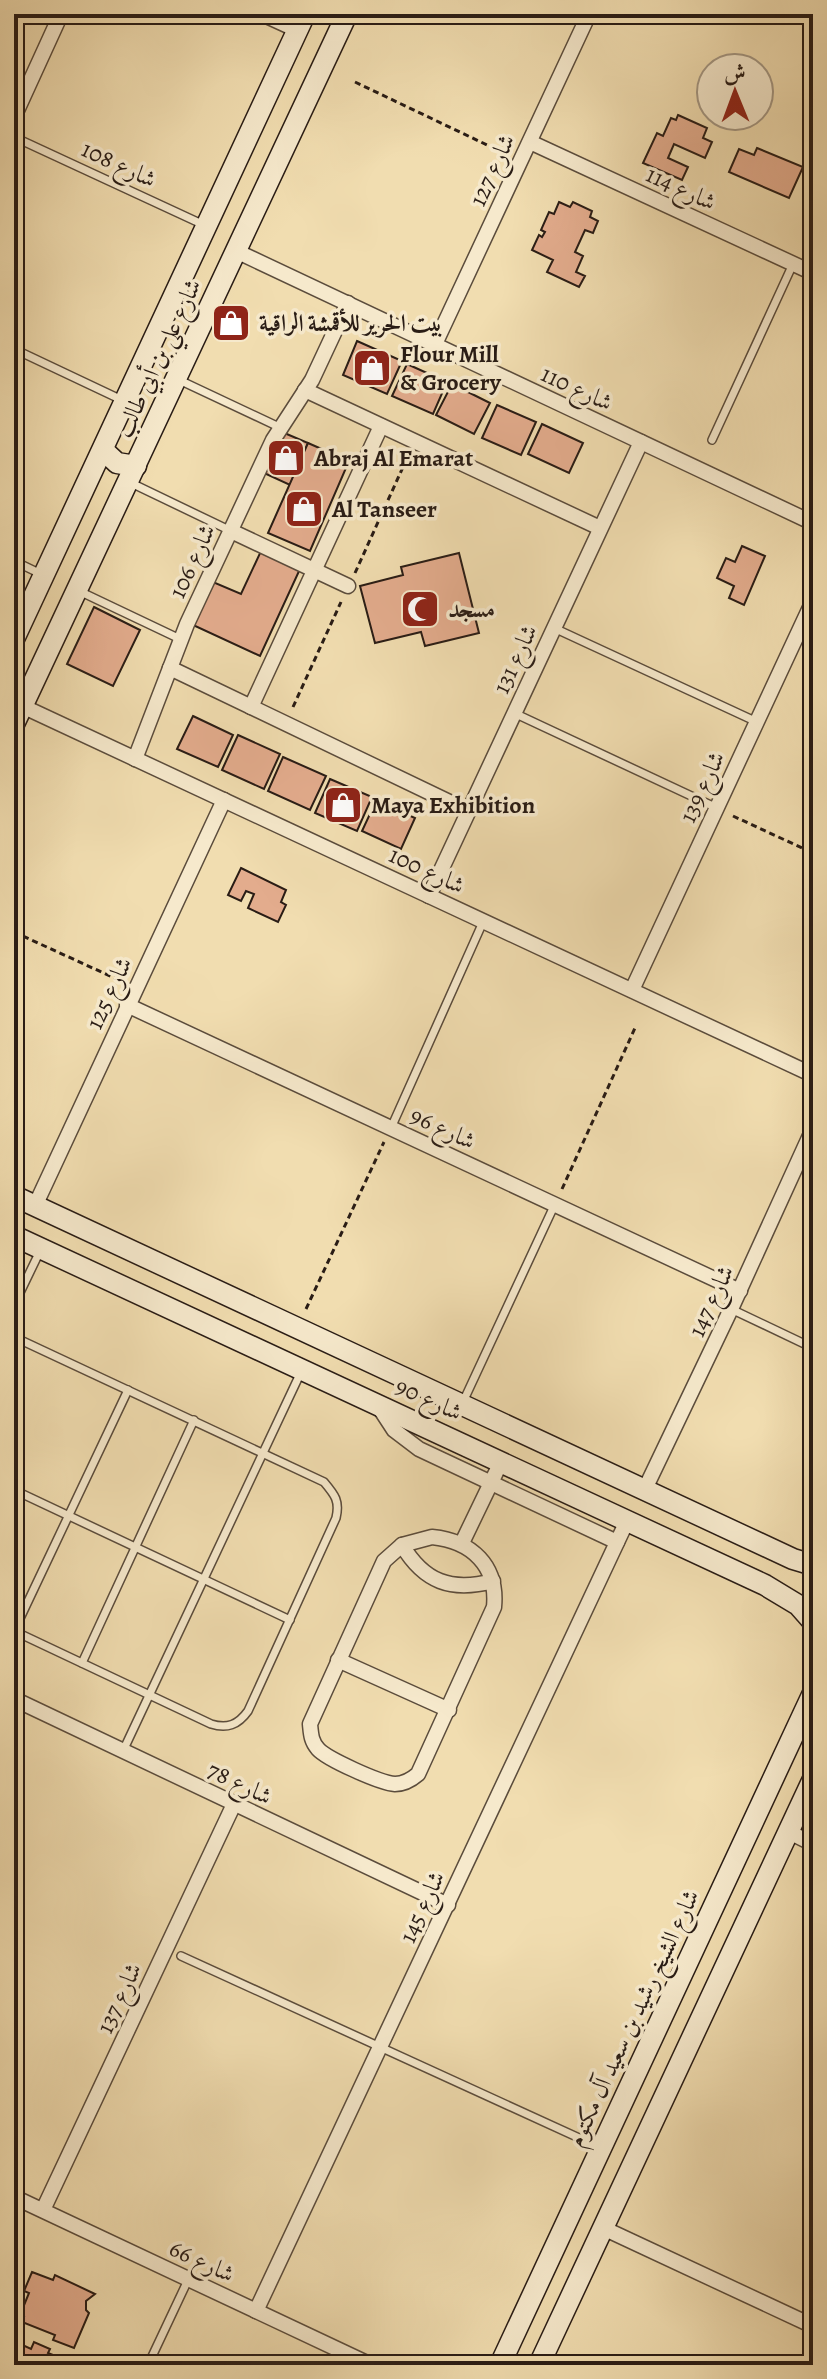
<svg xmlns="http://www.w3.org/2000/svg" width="827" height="2379" font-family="Alegreya,Amiri,serif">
	<rect width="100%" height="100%" fill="#f1ddb0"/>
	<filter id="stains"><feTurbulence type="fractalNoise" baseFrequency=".0025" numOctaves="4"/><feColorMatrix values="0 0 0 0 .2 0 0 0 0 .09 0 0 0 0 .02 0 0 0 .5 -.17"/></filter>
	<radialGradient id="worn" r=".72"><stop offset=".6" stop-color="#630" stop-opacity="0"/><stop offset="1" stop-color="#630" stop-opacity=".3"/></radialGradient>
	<g fill="#e3ac8d" stroke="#291c15" stroke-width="2">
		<polygon points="678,115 707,128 703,138 712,142 705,158 674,144 668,158 688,167 682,180 643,163 657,133 663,136 671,118 676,120"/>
		<polygon points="757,148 803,167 789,198 729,172 739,149 754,155"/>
		<polygon points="559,202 570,207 573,202 592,211 590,217 598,221 593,233 585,230 575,252 583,256 576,272 585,276 579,287 547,272 553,260 532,250 539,235 542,237 545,232 541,230 549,212 554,214"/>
		<polygon points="357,341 402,361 387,394 343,375"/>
		<polygon points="407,364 447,382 433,414 392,396"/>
		<polygon points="452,384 490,403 474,434 436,415"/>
		<polygon points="497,405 536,422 521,455 482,438"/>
		<polygon points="542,424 583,443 569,473 528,454"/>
		<polygon points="282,432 308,443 290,485 264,473"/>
		<polygon points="308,443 349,461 310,551 268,533"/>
		<polygon points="742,546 765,556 744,605 729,598 734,586 717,578 726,558 735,562"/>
		<polygon points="261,551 300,569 260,656 193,625 213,582 241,594"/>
		<polygon points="459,553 479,633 425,646 421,632 375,643 360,586 403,575 401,567"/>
		<polygon points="94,607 140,630 113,686 67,664"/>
		<polygon points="193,716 233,735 218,767 177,749"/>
		<polygon points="238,735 280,754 264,789 222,770"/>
		<polygon points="283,757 326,776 310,810 268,791"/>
		<polygon points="330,779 372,797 357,831 315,813"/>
		<polygon points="376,801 415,818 401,849 362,831"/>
		<polygon points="241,868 286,890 281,902 286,905 278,922 248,908 254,894 246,891 241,901 228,895"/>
		<polygon points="32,2272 53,2280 55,2275 95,2294 86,2301 86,2310 89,2313 74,2348 53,2340 55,2335 22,2322 24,2317 20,2315 29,2293 24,2291"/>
		<polygon points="16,2342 31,2349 34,2342 50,2349 48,2353 77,2365 14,2365"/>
	</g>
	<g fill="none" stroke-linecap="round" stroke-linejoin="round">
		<g stroke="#5b4c3c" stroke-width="10">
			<g id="lane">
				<polyline points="14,137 204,225"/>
				<polyline points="14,349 124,401"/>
				<polyline points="177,379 279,427"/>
				<polyline points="712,440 793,264"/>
				<polyline points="129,482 231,531"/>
				<polyline points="14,561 41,574"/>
				<polyline points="79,591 180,639"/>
				<polyline points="554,628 757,722"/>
				<polyline points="514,713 717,808"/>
				<polyline points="391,1128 483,922"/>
				<polyline points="14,1305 41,1249"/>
				<polyline points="731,1309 813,1348"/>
				<path d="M14,1337L324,1482C335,1495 340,1501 336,1518L248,1711C238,1725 227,1729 211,1724L14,1631"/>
				<polyline points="463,1402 555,1204"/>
				<polyline points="14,1490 290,1620"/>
				<polyline points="14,1631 128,1390"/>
				<polyline points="82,1663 194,1420"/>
				<polyline points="123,1751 301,1372"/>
				<polyline points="181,1956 601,2148"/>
				<polyline points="148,2365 188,2280"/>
			</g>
		</g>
		<g stroke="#5b4c3c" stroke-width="17">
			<g id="street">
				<polyline points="262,14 297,30"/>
				<polyline points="14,117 61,14"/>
				<polyline points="530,142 813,273"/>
				<polyline points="236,251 813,523"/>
				<polyline points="435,344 589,14"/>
				<polyline points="305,390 600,528"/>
				<polyline points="231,531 348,586"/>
				<polyline points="170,668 468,811"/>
				<polyline points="22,706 813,1075"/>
				<polyline points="251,707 381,426"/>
				<polyline points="135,759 187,624 273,440 312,380 348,303"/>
				<polyline points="429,896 641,442"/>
				<polyline points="632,990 813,601"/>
				<polyline points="127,1005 740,1291"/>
				<polyline points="35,1206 224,800"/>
				<polyline points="377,1404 394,1430 419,1449 617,1542"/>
				<polyline points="645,1489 731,1309 813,1129"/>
				<path d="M432,1537C472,1541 498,1566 494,1607L418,1774C411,1780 404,1784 395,1784C380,1783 327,1759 318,1749C311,1741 311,1734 310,1724L384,1561L402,1545Z"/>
				<polyline points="462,1543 501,1462"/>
				<path d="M402,1545C424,1582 451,1592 493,1581"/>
				<polyline points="338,1660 449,1710"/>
				<polyline points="14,1699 448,1905"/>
				<polyline points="789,1832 813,1844"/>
				<polyline points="14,2197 371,2365"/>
				<polyline points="43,2210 234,1804"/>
				<polyline points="603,2228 813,2326"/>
				<polyline points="256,2311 627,1521"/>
			</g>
		</g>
		<g stroke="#291c15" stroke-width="23">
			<g id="secondary">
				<polyline points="810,14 813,15"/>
				<polyline points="103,450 117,463 136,466"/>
				<polyline points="14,639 305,14"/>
				<polyline points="14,724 347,14"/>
				<polyline points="14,1196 793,1559 813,1565"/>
				<polyline points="14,1236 765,1585 798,1605 813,1622"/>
				<polyline points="500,2365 813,1693"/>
				<polyline points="539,2365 813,1779"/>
			</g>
		</g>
		<g stroke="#291c15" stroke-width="3" stroke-dasharray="6 4" stroke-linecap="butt">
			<polyline points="355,82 506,154"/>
			<polyline points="812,223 813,220"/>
			<polyline points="355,573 408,456"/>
			<polyline points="293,707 341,602"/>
			<polyline points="733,816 813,853"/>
			<polyline points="14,932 121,981"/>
			<polyline points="562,1189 635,1028"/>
			<polyline points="306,1309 384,1142"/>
		</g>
		<use href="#lane" stroke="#f6e9cc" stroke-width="7"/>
		<use href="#street" stroke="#f6e9cc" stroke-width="14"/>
		<use href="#secondary" stroke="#f6e9cc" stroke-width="20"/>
	</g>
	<defs>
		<g id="shop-square" transform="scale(2)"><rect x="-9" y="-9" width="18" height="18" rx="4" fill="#8f2418" stroke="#f6e9cc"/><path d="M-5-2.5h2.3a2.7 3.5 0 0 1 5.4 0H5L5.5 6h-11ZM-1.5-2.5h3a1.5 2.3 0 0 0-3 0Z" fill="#fff"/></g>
		<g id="mosque-square" transform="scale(2)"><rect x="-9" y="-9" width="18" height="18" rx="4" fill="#8f2418" stroke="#f6e9cc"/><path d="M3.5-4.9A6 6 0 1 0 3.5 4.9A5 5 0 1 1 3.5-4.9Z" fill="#fff"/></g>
	</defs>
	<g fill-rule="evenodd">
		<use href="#shop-square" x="231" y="323"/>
		<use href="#shop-square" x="372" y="368"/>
		<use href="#shop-square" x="286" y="458"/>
		<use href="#shop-square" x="304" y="509"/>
		<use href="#mosque-square" x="420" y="609"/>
		<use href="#shop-square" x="343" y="805"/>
	</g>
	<g text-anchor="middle" stroke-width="7" stroke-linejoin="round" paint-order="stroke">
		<g font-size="24" fill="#291c15" stroke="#f6e9cc">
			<text transform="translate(119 164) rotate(25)" y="8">شارع 108</text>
			<text transform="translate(492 170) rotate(-65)" y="8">شارع 127</text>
			<text transform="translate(681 188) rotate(25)" y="8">شارع 114</text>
			<text transform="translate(158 358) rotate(-65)" y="8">شارع علي بن أبي طالب</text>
			<text transform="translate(577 388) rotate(25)" y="8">شارع 110</text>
			<text transform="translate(192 561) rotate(-65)" y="8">شارع 106</text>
			<text transform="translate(515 659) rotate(-65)" y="8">شارع 131</text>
			<text transform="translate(702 787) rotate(-65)" y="8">شارع 139</text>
			<text transform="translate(427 870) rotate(25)" y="8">شارع 100</text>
			<text transform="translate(109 993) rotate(-65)" y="8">شارع 125</text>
			<text transform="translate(443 1128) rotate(25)" y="8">شارع 96</text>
			<text transform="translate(711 1301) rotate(-65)" y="8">شارع 147</text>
			<text transform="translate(429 1399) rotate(25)" y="8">شارع 90</text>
			<text transform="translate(240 1783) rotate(26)" y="8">شارع 78</text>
			<text transform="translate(422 1907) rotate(-65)" y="8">شارع 145</text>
			<text transform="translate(119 1998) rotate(-65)" y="8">شارع 137</text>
			<text transform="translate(633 2018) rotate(-65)" y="8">شارع الشيخ رشيد بن سعيد آل مكتوم</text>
			<text transform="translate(202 2261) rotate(25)" y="8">شارع 66</text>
		</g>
		<g font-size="24" font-weight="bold" fill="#291c15" stroke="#f6e9cc" text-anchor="start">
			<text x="259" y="331">بيت الحرير للأقمشة الراقية</text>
			<text x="400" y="362">Flour Mill<tspan x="400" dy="28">&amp; Grocery</tspan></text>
			<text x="314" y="466">Abraj Al Emarat</text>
			<text x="332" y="517">Al Tanseer</text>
			<text x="448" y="617">مسجد</text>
			<text x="371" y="813">Maya Exhibition</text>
		</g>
	</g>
	<rect width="827" height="2379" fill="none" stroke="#f1ddb0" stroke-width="48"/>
	<rect x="16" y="16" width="795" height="2347" fill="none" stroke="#291c15" stroke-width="4"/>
	<rect x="24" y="24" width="779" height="2331" fill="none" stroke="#291c15" stroke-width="2"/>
	<g transform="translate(735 92) rotate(359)"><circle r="38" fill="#f6e9cc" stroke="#a49783" stroke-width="2"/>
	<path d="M0-6L14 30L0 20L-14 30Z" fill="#8f2418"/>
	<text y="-12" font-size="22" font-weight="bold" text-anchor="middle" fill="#291c15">ش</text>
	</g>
	<rect width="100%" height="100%" filter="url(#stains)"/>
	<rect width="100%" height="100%" fill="url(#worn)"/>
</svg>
